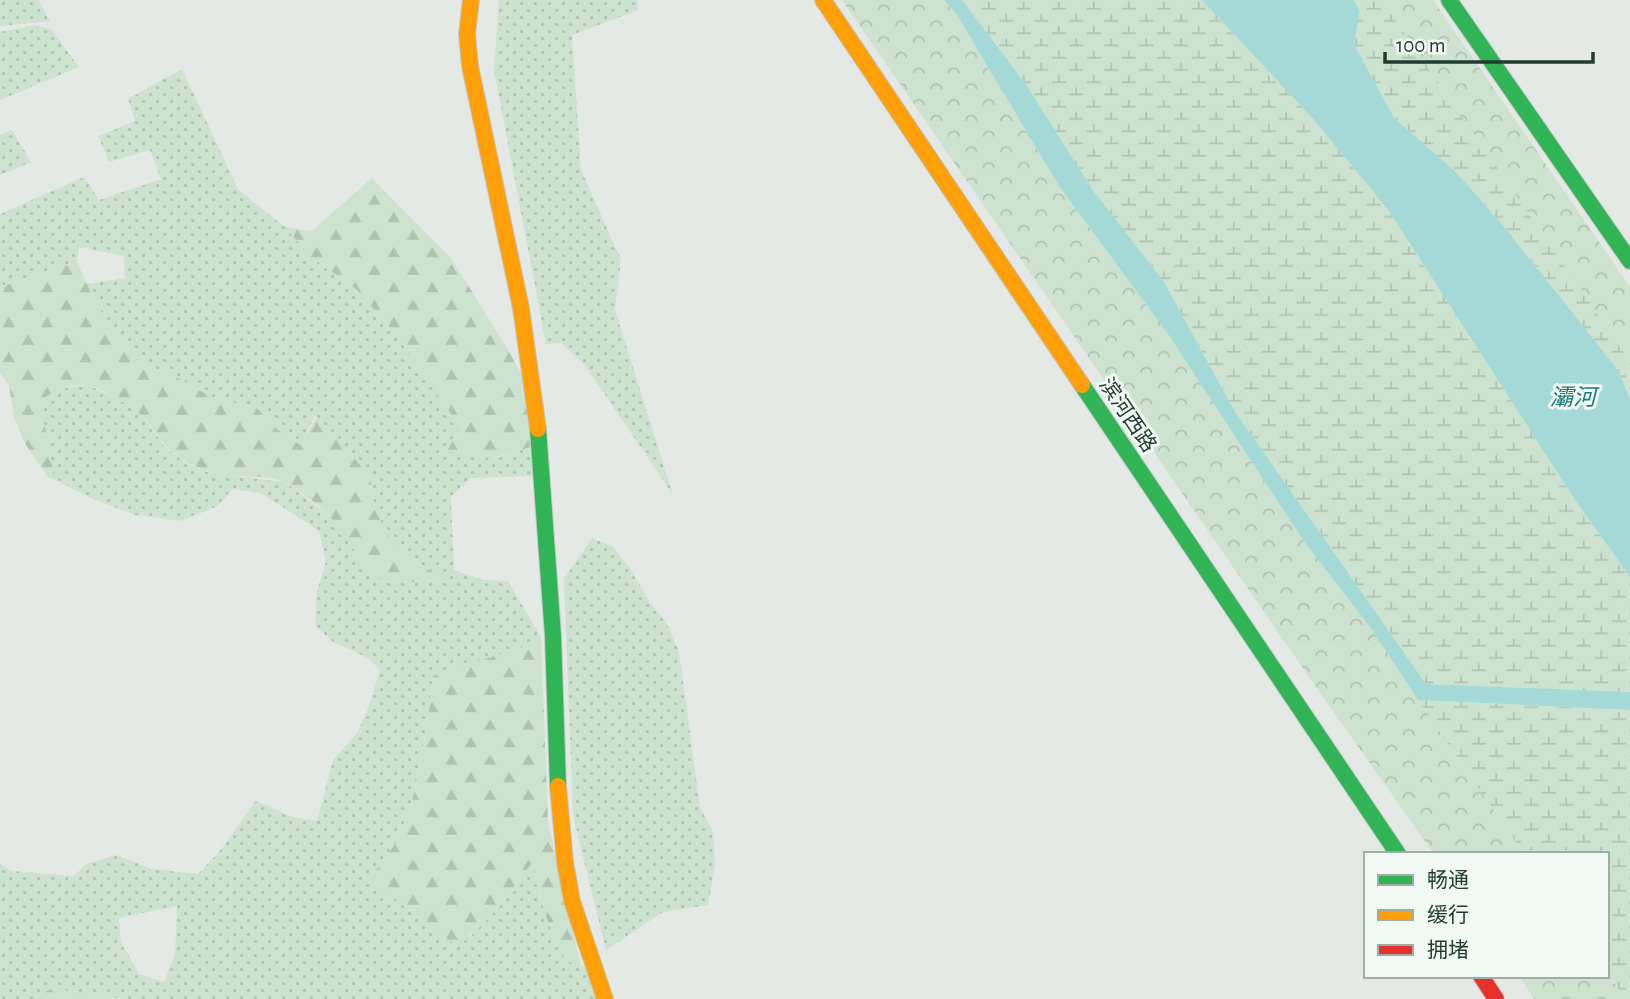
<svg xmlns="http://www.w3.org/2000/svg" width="1630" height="999" font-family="'Alegreya Sans','Noto Sans SC',sans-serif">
	<defs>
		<pattern id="grass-dots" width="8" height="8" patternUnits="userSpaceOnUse" patternTransform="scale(1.75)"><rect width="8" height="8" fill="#cde2cf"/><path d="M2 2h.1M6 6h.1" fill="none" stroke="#b0c3b2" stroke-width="1.8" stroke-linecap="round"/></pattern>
		<pattern id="forest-firs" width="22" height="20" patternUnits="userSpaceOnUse" patternTransform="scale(1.75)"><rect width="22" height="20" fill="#cde2cf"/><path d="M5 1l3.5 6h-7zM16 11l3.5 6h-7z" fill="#b0c3b2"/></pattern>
		<pattern id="wetland-marsh" width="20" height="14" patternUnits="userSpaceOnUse" patternTransform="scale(1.75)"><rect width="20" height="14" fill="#cde2cf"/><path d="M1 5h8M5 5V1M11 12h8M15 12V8" fill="none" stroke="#b0c3b2"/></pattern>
		<pattern id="park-crowns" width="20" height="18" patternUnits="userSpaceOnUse" patternTransform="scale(1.75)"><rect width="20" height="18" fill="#cde2cf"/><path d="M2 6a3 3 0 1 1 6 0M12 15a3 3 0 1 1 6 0" fill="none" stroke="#b0c3b2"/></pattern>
	</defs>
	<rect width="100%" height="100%" fill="#e4e9e6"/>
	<g fill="url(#grass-dots)" fill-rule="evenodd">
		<polygon points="0,0 39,0 50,21 0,26"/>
		<polygon points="499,0 637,0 638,10 572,35 581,170 621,260 615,310 673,495 585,365 561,343 546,344 494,70"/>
		<polygon points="35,25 51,29 79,67 0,100 0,32"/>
		<path d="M182,69L238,189L285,227L310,256L356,289L393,331L460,427L447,450L497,458L530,447L533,476L471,478L451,497L454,570L484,580L508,581L541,637L525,646L433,676C427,725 419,790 400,835C393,850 379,865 369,879L470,937L506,899L533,861L540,897L566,961L584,966L597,999H122L99,994L51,989L31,999H0V864L12,871L74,876L86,864L117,855L151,869L198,874L220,851L256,801L293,817L317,821L333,760L358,732L369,706L380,670L368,658L333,642L315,625L317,591L326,562L319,531L261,493L232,489L218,506L181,521L136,515L98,501L53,479L40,401L56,389L88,385L129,405L140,414L167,449L186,463L207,472L283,482L294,488L336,522L348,538L362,565L392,580L429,581L451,575L436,574L396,549L375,510L370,476L315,415L300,446L278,430L256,407L215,399L176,377L140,364L126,343L97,306L87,284L125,278L124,256L79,247L77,262L4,286L0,282V214L84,177L99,200L161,179L150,150L109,162L98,136L135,121L128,99ZM177,906L175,954L164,982L139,974L121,942L119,918Z"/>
		<polygon points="12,130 31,162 0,175 0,135"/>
		<polygon points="592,538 612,546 629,567 651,604 666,622 679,651 700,808 713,831 715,864 708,905 663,912 606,950 573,816 564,579"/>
	</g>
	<g fill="url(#forest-firs)">
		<path d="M372,178L451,258L507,348L527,385L530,447C496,458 482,463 447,451L460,427L393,331L356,289L310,256L285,227L312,231Z"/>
		<path d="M77,262L97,306L126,343L140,364L176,377L215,399L256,407L278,430L300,445L317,417L370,476L375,510L396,549L436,574H455C428,582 385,590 364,567C356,558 352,544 345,535C332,517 313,500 295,488C269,470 230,481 202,469C166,455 163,439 140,414C132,406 122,402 113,397C106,393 97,387 89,385C71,382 53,391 40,401L53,469V479L47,476L24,442L14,417L9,385L0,373V282L4,286Z"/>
		<path d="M541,637L548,823L581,966L566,961C547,930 540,897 533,862C509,891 490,928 454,944L369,879C379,865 393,850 400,835C419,791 428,724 433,676L525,646Z"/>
		<polygon points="51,989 99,994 122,999 31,999"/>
	</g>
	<g fill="url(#wetland-marsh)">
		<polygon points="962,0 1202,0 1315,121 1389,211 1575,500 1630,577 1630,692 1426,684 1234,410 1164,282 1092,189 1025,83"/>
		<polygon points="1354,0 1382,0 1630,361 1630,399 1618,370 1506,229 1456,172 1394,118 1354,44 1360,11"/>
		<polygon points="1418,700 1630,710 1630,999 1625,999 1607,973 1607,854 1524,854"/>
	</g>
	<g fill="url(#park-crowns)">
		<polygon points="842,0 944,0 957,15 1059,186 1168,334 1303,540 1373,631 1418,700 1524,854 1434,854 1302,667"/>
		<polygon points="1382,0 1433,0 1630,287 1630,361"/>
		<polygon points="1607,973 1625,999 1534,999 1519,976 1607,976"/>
	</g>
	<g fill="#a4d9d7">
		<polygon points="944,0 962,0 1025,83 1092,189 1164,282 1234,410 1426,684 1630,692 1630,710 1418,700 1373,631 1303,540 1168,334 1059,186 957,15"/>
		<polygon points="1202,0 1354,0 1360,11 1354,44 1394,118 1456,172 1506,229 1618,370 1630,399 1630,577 1575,500 1389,211 1315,121"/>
	</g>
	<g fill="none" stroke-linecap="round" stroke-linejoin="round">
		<g stroke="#bfc7c3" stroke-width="18">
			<g id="fast">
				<polyline points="1449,0 1630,261"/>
				<polyline points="1082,385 1398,854"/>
				<polyline points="538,429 553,636 558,786"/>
			</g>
		</g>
		<g stroke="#bfc7c3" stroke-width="18">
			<g id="slow">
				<polyline points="471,0 467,34 470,66 521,308 538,429"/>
				<polyline points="823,0 1082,385"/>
				<polyline points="558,786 565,862 572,901 605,999"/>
			</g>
		</g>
		<g stroke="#bfc7c3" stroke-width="18">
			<polyline id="jam" points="1481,976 1496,999"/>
		</g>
		<use href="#fast" stroke="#30b455" stroke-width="16"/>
		<use href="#slow" stroke="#ff9f0a" stroke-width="16"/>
		<use href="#jam" stroke="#e5322d" stroke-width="16"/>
	</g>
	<g text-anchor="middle" stroke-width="6" stroke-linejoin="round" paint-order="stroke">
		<g font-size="21" fill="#213d31" stroke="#f2f8f4">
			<text transform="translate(1128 415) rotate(56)" y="7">滨河西路</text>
		</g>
		<g font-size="23" font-style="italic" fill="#1a7979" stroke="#f2f8f4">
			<text x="1573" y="405">灞河</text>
		</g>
	</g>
	<rect x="1364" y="852" width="245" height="126" fill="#f2f8f4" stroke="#9eada6" stroke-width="2"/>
	<rect x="1378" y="875" width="35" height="10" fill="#30b455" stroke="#9eada6" stroke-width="2"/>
	<text x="1427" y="887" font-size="21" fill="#213d31">畅通</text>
	<rect x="1378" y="910" width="35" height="10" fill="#ff9f0a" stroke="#9eada6" stroke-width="2"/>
	<text x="1427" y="922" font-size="21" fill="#213d31">缓行</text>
	<rect x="1378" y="945" width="35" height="10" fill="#e5322d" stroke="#9eada6" stroke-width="2"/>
	<text x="1427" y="957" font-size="21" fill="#213d31">拥堵</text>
	<path d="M1385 52v10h208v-10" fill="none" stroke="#213d31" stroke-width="3.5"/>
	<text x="1396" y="52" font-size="21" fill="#213d31" stroke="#f2f8f4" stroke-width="5" paint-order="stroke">100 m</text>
</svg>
